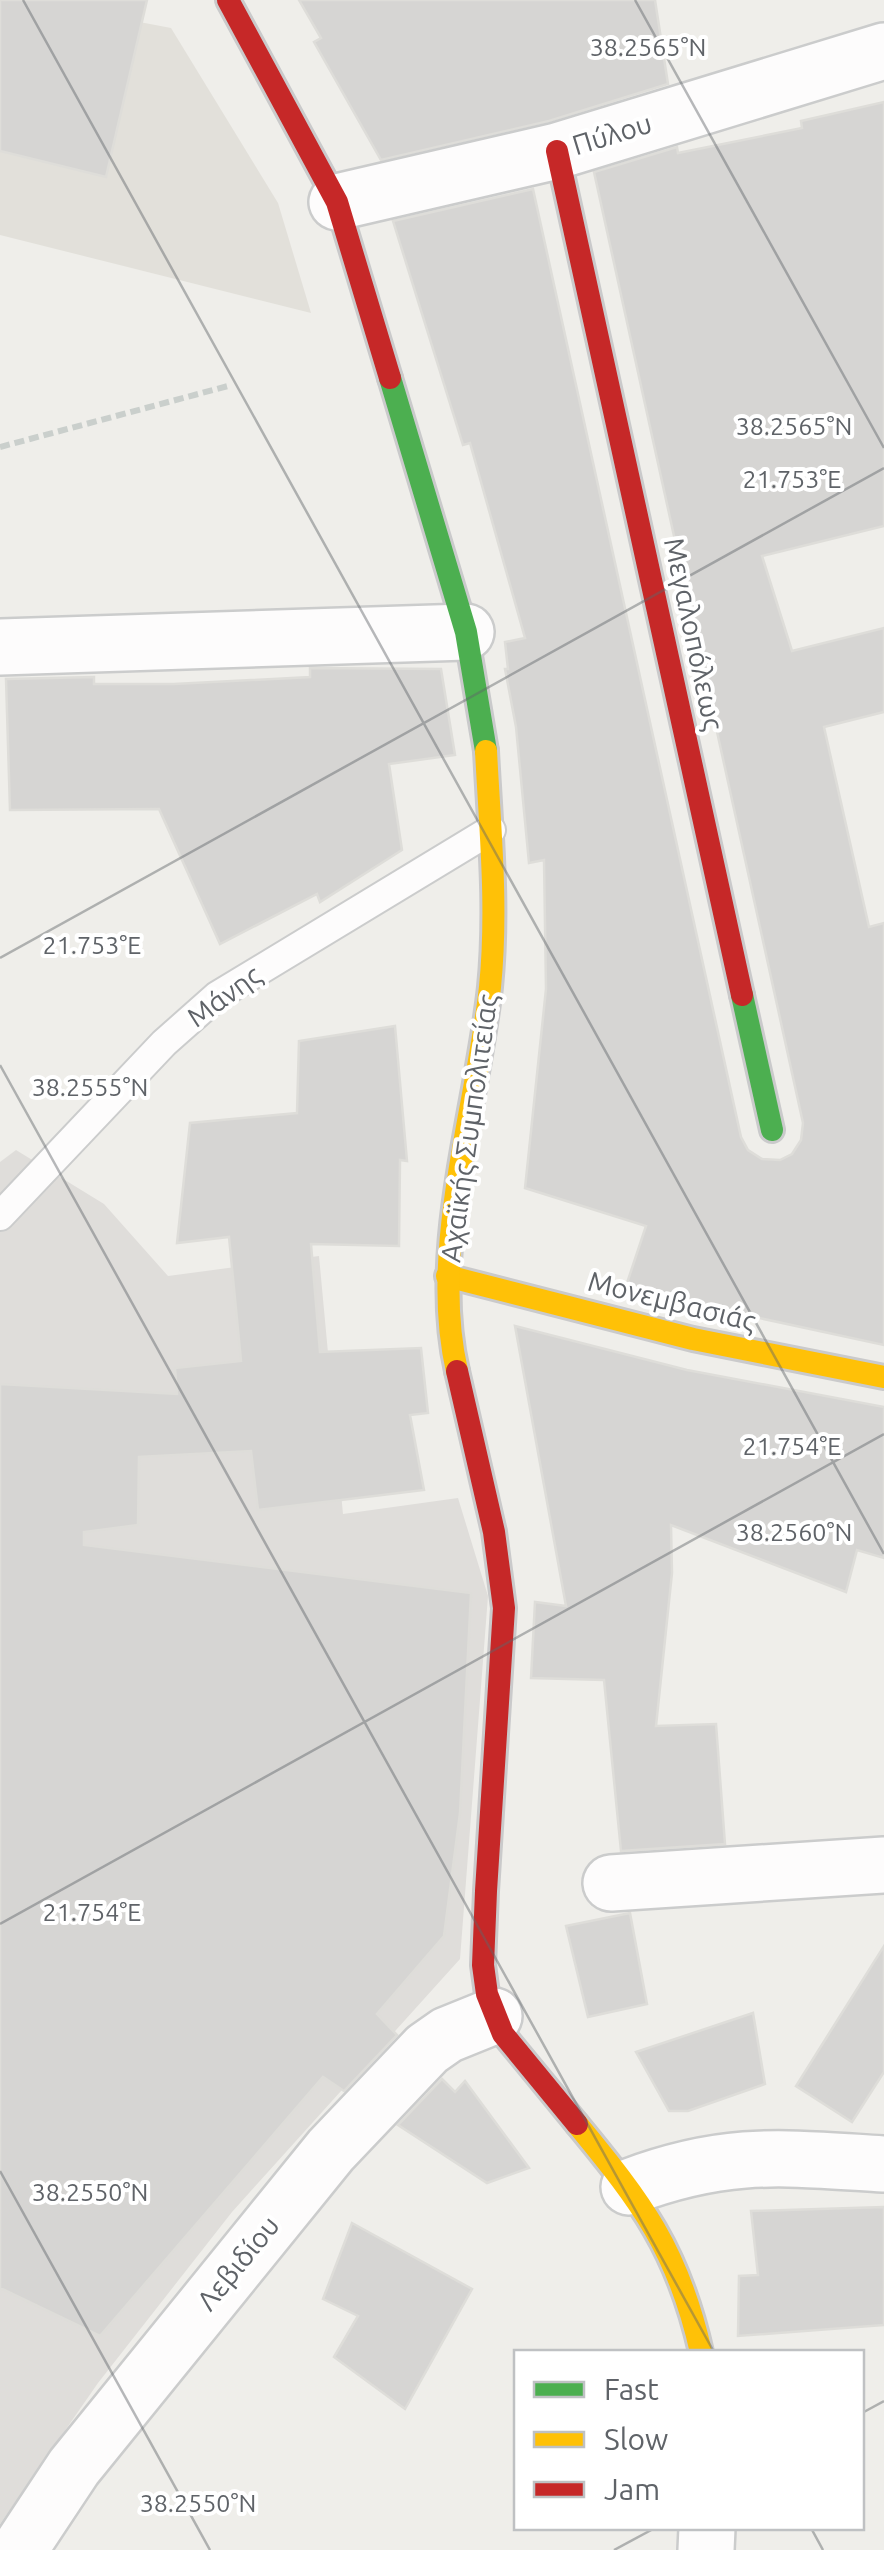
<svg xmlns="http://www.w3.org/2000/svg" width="884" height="2550" font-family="Ubuntu,sans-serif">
	<rect width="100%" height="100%" fill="#efeeea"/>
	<polygon fill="#dfddda" points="16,1150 104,1204 168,1276 319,1256 343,1514 458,1498 488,1596 460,1959 232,2212 98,2383 0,2524 0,1162"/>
	<polygon fill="#e2e0da" points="0,0 24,0 171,28 278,203 311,313 0,235"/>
	<g fill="#d6d5d3" stroke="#deddd9" stroke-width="2.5">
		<polygon points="0,0 147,0 106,177 0,151"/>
		<polygon points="299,0 655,0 668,84 549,121 381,160 314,42 321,38"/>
		<polygon points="884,102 884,526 762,556 792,651 884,628 884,712 824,727 869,927 884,923 884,1345 625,1289 646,1226 525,1188 546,989 544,860 529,863 516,727 505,669 508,669 505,642 525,638 470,443 463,445 393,221 533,189 741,1137 748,1150 762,1159 780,1160 792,1154 801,1140 803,1123 594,172 677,147 678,153 802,128 801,121"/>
		<polygon points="310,668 441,669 455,755 389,764 402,850 320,902 317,894 220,944 159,809 10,810 6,679 94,677 94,684 174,684 310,677"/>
		<polygon points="395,1026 407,1161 400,1160 399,1246 311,1244 320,1352 421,1348 428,1413 410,1415 424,1490 258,1510 251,1451 139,1457 138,1525 84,1532 84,1545 471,1593 460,1813 444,1936 377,2014 397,2035 344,2091 323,2077 100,2336 0,2288 0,1384 177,1394 175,1368 241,1361 229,1237 177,1243 190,1123 297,1113 299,1041"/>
		<polygon points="515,1326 687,1370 884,1407 884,1558 857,1550 846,1592 671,1525 672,1573 656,1726 716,1724 725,1844 621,1851 604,1680 531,1678 535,1602 566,1606"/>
		<polygon points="630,1913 647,2004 588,2017 566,1926"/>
		<polygon points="884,1946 884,2072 852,2122 796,2086"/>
		<polygon points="753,2013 765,2084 688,2111 669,2111 636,2052"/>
		<polygon points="442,2079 455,2092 465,2081 529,2168 487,2183 398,2125"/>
		<polygon points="884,2207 884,2325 738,2336 739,2276 758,2275 751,2211"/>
		<polygon points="352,2223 472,2289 405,2409 334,2357 358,2316 323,2299"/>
	</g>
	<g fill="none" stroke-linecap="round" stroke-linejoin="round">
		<g stroke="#cbcccc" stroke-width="32">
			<polyline id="lane" points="0,1216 164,1043 217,996 491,830"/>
		</g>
		<g stroke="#cbcccc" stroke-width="60">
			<g id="street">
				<polyline points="337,202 557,151 884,51"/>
				<polyline points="0,647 466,632"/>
				<polyline points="611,1883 884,1865"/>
				<path d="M629,2187C727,2150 783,2158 884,2164"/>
				<polyline points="19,2550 74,2467 331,2150 427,2049 447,2035 494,2016"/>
				<polyline points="706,2550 707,2528"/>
			</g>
		</g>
		<g stroke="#cacacb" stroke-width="28">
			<g id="fast">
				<polyline points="390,378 466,632 486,751"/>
				<polyline points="742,995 772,1130"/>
			</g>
		</g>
		<g stroke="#cacacb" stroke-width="28">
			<g id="slow">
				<polyline points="447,1276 693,1339 884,1377"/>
				<path d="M457,1371C429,1250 477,1108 490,987C498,908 490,829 486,751"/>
				<path d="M577,2124C642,2203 678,2250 701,2352"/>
			</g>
		</g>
		<g stroke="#cacacb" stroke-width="28">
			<g id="jam">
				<polyline points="228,0 337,202 390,378"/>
				<polyline points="557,151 742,995"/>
				<polyline points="457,1371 494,1532 504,1608 486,1891 483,1965 487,1994 503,2034 577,2124"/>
			</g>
		</g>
		<polyline stroke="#cacfcc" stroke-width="6" stroke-dasharray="10 5" stroke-linecap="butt" points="0,447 228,386"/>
		<use href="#lane" stroke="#fdfcfc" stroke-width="28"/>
		<use href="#street" stroke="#fdfcfc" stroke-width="55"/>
		<use href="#fast" stroke="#4caf50" stroke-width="22"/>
		<use href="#slow" stroke="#ffc107" stroke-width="22"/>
		<use href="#jam" stroke="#c62828" stroke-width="22"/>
	</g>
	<path fill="none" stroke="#5f6368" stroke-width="2.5" stroke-opacity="0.45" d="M23,0L884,1554M635,0L884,448M0,958L884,468M0,1065L714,2352M0,1924L884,1434M0,2171L210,2550M862,2413L884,2401M811,2528L823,2550M614,2550L655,2528"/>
	<g text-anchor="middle" stroke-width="8" stroke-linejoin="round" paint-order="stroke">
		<g font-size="28" fill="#5f6368" stroke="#fff">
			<text transform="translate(612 134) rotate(-17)" y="10">Πύλου</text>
			<text transform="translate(694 634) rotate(78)" y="10">Μεγαλοπόλεως</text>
			<text transform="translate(224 996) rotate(-36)" y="10">Μάνης</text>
			<text transform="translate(469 1128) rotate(-82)" y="10">Αχαϊκής Συμπολιτείας</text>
			<text transform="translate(672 1301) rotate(14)" y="10">Μονεμβασιάς</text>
			<text transform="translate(238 2263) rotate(-51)" y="10">Λεβιδίου</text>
		</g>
	</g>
	<g font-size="25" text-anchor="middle" fill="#5f6368" stroke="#fff" stroke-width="8" stroke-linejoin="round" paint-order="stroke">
		<text x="648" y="56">38.2565°N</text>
		<text x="794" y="435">38.2565°N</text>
		<text x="792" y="488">21.753°E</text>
		<text x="92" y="954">21.753°E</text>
		<text x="90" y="1096">38.2555°N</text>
		<text x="792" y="1455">21.754°E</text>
		<text x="794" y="1541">38.2560°N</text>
		<text x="92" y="1921">21.754°E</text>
		<text x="90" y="2201">38.2550°N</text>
		<text x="198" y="2512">38.2550°N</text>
	</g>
	<rect x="514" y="2350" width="350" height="180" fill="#ffffff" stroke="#bfc1c3" stroke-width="2.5"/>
	<rect x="534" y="2382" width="50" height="15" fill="#4caf50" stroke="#bfc1c3" stroke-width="2.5"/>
	<text x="604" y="2400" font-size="30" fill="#5f6368">Fast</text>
	<rect x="534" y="2432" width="50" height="15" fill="#ffc107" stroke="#bfc1c3" stroke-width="2.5"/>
	<text x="604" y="2450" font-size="30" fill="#5f6368">Slow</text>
	<rect x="534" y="2482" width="50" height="15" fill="#c62828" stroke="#bfc1c3" stroke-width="2.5"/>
	<text x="604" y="2500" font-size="30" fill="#5f6368">Jam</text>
</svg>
